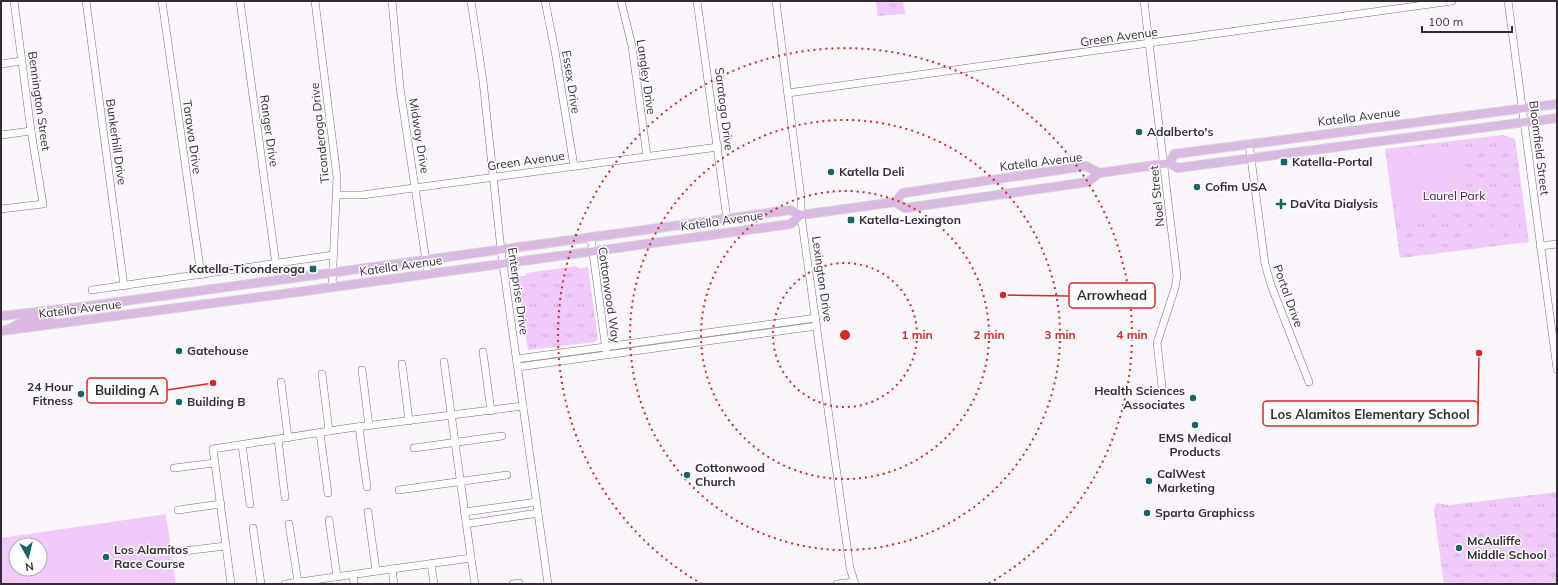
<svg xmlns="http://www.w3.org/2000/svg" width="1558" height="585" font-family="Mulish,sans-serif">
	<defs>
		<pattern id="grass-tufts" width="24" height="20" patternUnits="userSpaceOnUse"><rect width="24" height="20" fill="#f0cafa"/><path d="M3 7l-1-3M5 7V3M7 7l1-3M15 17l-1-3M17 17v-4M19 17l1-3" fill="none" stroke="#ceaed7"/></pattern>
	</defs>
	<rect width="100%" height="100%" fill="#faf6fc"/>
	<g fill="url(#grass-tufts)">
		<polygon points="876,1 903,1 905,14 878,16"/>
		<polygon points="1502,135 1515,139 1529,242 1400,258 1385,149"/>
		<polygon points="576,266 579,268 588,267 598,340 594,342 528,350 517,277 525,276 527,273"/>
		<polygon points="1557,492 1557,584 1444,584 1434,511 1436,503 1449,505"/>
	</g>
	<g fill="#f0cafa" fill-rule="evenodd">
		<path d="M1463,147C1463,157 1466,168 1465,178C1464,216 1428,216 1398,220L1391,157Z"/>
		<polygon points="1517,213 1520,234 1511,235 1509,214"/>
		<polygon points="1500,215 1503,236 1495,237 1492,216"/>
		<polygon points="1484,217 1487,238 1478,239 1475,218"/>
		<polygon points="1467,219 1470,240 1461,241 1458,220"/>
		<path d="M166,514L176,584H1V538ZM16,545H40V569H16Z"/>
	</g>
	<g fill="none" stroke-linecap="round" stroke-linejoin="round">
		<g stroke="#7d6983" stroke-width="8">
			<g id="minor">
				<polyline points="86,1 124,286"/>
				<polyline points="162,1 201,275"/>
				<polyline points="240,1 276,265"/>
				<polyline points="315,1 337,177 332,287"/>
				<polyline points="392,1 400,88 428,274"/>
				<polyline points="471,1 483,81 501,250 548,584"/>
				<polyline points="545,1 555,51 574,166"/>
				<polyline points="621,1 632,46 647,156"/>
				<polyline points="697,1 727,219"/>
				<polyline points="776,1 801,198 801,215 850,568 855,584"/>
				<polyline points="1144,1 1177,276 1175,288 1157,343 1162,386"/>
				<polyline points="1508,1 1557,369"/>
				<polyline points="1,64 21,61"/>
				<polyline points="788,93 1452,1"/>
				<polyline points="1,135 31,131"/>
				<polyline points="1249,143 1265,264 1271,285 1309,382"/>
				<polyline points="337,195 362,195 718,147"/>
				<polyline points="1,209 43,204 31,131 14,1"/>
				<polyline points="591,238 606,350"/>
				<polyline points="1540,246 1557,244"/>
				<polyline points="92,290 333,255"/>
				<polyline points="483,352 491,411"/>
				<polyline points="517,359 816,318"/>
				<polyline points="402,364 409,421"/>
				<polyline points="518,367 817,326"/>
				<polyline points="362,370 369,426"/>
				<polyline points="322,374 329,431"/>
				<polyline points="281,382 288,438"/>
				<polyline points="359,427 367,487"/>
				<polyline points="320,433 328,493"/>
				<polyline points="278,439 285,497"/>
				<polyline points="242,445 250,504"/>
				<polyline points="414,448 502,436"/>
				<polyline points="174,468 215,463"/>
				<polyline points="399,490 507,475"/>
				<polyline points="178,510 221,504"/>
				<polyline points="368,512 376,571"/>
				<polyline points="464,512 537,502"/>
				<polyline points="329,520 337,577"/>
				<polyline points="289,524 298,582"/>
				<polyline points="466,524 538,513"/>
				<polyline points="253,528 261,584"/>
				<polyline points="183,551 226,546"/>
				<polyline points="471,558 475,584"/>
				<polyline points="431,564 434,584"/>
				<polyline points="392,569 394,584"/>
				<polyline points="353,575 354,584"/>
				<polyline points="231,584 213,449 349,428 523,406"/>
				<polyline points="285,584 471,558 444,362"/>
				<polyline points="513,584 519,583"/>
				<polyline points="837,584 854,582"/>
			</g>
		</g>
		<g stroke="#d6d5d7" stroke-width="10">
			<g id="major">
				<polyline points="1170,163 1174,154 1557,104"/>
				<polyline points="895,202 903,193 1086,166 1099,173"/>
				<polyline points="1,316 81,307 790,210 801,215 895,202 905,208 1088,182 1099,173 1170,163 1177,168 1557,118"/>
				<polyline points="9,329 24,321 48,318 56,310"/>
				<polyline points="1,331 298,292 791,224 801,215"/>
			</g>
		</g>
		<use href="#minor" stroke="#fff" stroke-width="7"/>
		<use href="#major" stroke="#dab9e3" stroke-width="8"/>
	</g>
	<g fill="none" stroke="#d62828" stroke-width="2" stroke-dasharray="2 4">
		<circle cx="845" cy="335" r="72"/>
		<circle cx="845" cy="335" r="144"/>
		<circle cx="845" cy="335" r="215"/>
		<path d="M702 584A287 287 0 1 1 988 584"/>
	</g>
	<g fill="#176667" stroke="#fff" stroke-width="1.5">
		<circle cx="1139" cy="132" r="4"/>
		<rect x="1280" y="158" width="8" height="8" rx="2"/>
		<circle cx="831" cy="172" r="4"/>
		<circle cx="1197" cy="187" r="4"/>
		<path d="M1279 198h4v4h4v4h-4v4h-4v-4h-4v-4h4z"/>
		<rect x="847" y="216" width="8" height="8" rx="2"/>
		<rect x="309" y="265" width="8" height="8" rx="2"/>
		<circle cx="179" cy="351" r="4"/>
		<circle cx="81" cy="394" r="4"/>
		<circle cx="1193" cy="398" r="4"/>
		<circle cx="179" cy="402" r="4"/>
		<circle cx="1195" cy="425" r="4"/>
		<circle cx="687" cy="475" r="4"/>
		<circle cx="1149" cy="481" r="4"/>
		<circle cx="1147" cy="513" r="4"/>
		<circle cx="1459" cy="548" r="4"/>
		<circle cx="106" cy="557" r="4"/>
	</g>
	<g text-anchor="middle" stroke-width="3" stroke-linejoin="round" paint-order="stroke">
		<g font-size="12" fill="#342b37" stroke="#fff">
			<text transform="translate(1119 37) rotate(-8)" y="4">Green Avenue</text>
			<text transform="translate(646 77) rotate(82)" y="4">Langley Drive</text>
			<text transform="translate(571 82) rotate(81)" y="4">Essex Drive</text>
			<text transform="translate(39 101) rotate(82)" y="4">Bennington Street</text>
			<text transform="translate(724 109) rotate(83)" y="4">Saratoga Drive</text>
			<text transform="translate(1359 117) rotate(-7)" y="4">Katella Avenue</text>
			<text transform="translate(269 131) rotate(82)" y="4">Ranger Drive</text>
			<text transform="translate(320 133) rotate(-96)" y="4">Ticonderoga Drive</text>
			<text transform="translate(419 136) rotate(81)" y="4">Midway Drive</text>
			<text transform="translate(192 137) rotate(82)" y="4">Tarawa Drive</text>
			<text transform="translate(116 142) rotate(82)" y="4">Bunkerhill Drive</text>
			<text transform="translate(1539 148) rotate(83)" y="4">Bloomfield Street</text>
			<text transform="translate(526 161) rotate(-8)" y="4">Green Avenue</text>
			<text transform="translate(1041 162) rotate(-7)" y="4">Katella Avenue</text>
			<text transform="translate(1157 196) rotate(-96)" y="4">Noel Street</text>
			<text transform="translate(722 221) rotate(-8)" y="4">Katella Avenue</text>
			<text transform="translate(401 266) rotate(-8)" y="4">Katella Avenue</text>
			<text transform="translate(822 279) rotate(82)" y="4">Lexington Drive</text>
			<text transform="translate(518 291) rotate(82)" y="4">Enterprise Drive</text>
			<text transform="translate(609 295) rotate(82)" y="4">Cottonwood Way</text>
			<text transform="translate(1288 296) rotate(70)" y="4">Portal Drive</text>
			<text transform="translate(80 309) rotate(-7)" y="4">Katella Avenue</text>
		</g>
		<g font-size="12" font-weight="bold" fill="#342b37" stroke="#fff" text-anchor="start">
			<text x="1147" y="136">Adalberto's</text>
			<text x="1292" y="166">Katella-Portal</text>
			<text x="839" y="176">Katella Deli</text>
			<text x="1205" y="191">Cofim USA</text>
			<text x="1290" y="208">DaVita Dialysis</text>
			<text x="859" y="224">Katella-Lexington</text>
			<text x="305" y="273" text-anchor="end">Katella-Ticonderoga</text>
			<text x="187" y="355">Gatehouse</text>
			<text x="73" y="391" text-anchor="end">24 Hour<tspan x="73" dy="14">Fitness</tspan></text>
			<text x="1185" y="395" text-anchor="end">Health Sciences<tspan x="1185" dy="14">Associates</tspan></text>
			<text x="187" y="406">Building B</text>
			<text x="1195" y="442" text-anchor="middle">EMS Medical<tspan x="1195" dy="14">Products</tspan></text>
			<text x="695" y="472">Cottonwood<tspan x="695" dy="14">Church</tspan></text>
			<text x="1157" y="478">CalWest<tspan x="1157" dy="14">Marketing</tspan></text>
			<text x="1155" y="517">Sparta Graphicss</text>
			<text x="1467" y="545">McAuliffe<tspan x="1467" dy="14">Middle School</tspan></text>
			<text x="114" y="554">Los Alamitos<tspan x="114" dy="14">Race Course</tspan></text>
		</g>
		<g font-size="12" fill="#470955" stroke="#fff">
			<text x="1454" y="200">Laurel Park</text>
		</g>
	</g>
	<circle cx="845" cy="335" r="6" fill="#d62828" stroke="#fff" stroke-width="2"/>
	<g font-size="12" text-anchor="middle" font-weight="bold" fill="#d62828" stroke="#fff" stroke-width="3" stroke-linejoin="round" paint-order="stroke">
		<text x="917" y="339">1 min</text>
		<text x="989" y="339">2 min</text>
		<text x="1060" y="339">3 min</text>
		<text x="1132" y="339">4 min</text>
	</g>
	<path fill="none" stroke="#d62828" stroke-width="1.5" d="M1003 295L1069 296M213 383L167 390M1479 353L1478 414"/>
	<g fill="#d62828" stroke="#fff" stroke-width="1.5">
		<circle cx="1003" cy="295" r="4"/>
		<circle cx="213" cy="383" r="4"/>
		<circle cx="1479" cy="353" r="4"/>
	</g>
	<g fill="#fff" stroke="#d62828" stroke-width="1.5">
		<rect x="1069" y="283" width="86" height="25" rx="4"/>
		<rect x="87" y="378" width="80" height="25" rx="4"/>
		<rect x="1263" y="401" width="215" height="25" rx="4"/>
	</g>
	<g font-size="13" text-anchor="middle" font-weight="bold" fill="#342b37">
		<text x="1112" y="300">Arrowhead</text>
		<text x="127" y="395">Building A</text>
		<text x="1370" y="419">Los Alamitos Elementary School</text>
	</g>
	<rect width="1558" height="585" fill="none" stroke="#342b37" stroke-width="4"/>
	<g transform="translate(28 557) rotate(172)"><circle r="19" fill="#ffffff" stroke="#aeaaaf"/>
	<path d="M0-3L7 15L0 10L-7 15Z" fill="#176667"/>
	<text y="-6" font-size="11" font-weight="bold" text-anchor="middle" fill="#342b37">N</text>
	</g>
	<path d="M1422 26v6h90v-6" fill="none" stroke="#342b37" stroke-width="2"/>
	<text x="1428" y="26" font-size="12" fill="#342b37" stroke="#ffffff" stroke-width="3" paint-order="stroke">100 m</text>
</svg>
